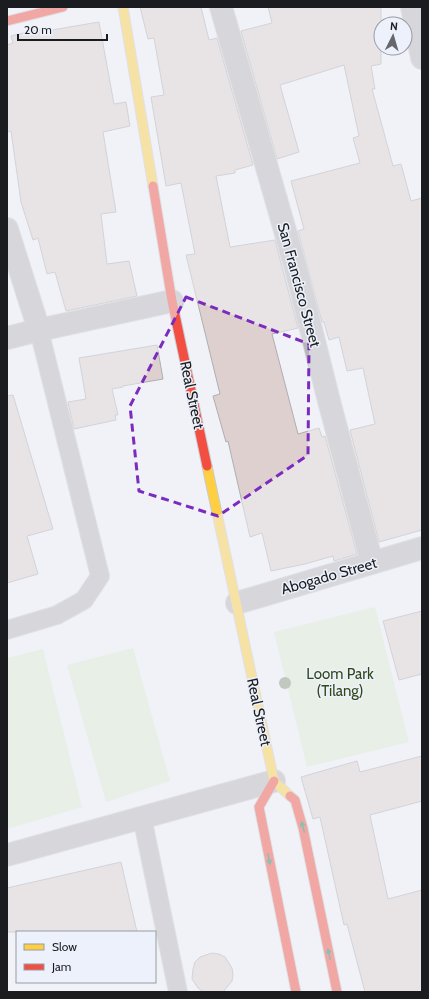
<svg xmlns="http://www.w3.org/2000/svg" width="429" height="999" font-family="Cabin,sans-serif">
	<rect width="100%" height="100%" fill="#f0f2f8"/>
	<g fill="#dbead0">
		<polygon points="375,607 409,742 307,767 274,632"/>
		<polygon points="133,648 170,781 106,802 67,665"/>
		<polygon points="43,649 82,807 7,829 7,658"/>
	</g>
	<g fill="#ded0ce" stroke="#afaeb0">
		<polygon points="140,7 201,7 209,40 217,38 253,165 235,170 235,173 216,176 230,247 275,240 298,328 272,334 298,434 319,428 322,437 325,436 357,554 334,561 333,556 305,564 271,571 262,533 250,537 228,441 226,442 213,396 220,394 186,255 195,254 181,183 166,186 151,97 164,95 154,38 148,39"/>
		<polygon points="268,7 381,7 381,64 371,66 375,89 372,89 393,166 401,164 411,201 422,198 422,530 379,542 350,430 375,424 363,368 347,371 339,337 329,340 324,322 322,322 298,231 304,229 291,181 360,163 353,138 359,136 344,65 280,85 299,152 277,159 241,31 272,23"/>
		<polygon points="99,22 114,104 126,102 130,126 103,132 116,212 101,214 107,264 129,261 137,296 66,311 55,272 47,274 38,238 33,240 21,202 11,131 7,132 7,45 13,43 11,36 45,28 46,31"/>
		<polygon points="157,345 163,379 123,386 123,387 112,389 118,415 115,415 116,420 74,429 68,402 86,399 79,358"/>
		<polygon points="13,395 53,529 27,536 38,574 7,583 7,396"/>
		<polygon points="422,611 422,674 399,680 383,621"/>
		<polygon points="422,756 422,801 370,815 388,899 422,890 422,992 365,992 347,924 344,925 320,817 313,819 301,777 357,761 360,772"/>
		<polygon points="121,862 137,932 7,932 7,888"/>
		<polygon points="212,953 219,954 225,957 232,968 233,975 232,981 223,992 204,992 198,988 192,979 193,969 195,962 200,957"/>
	</g>
	<g fill="none" stroke-linecap="round" stroke-linejoin="round">
		<g stroke="#caccd0" stroke-width="20">
			<g id="lane">
				<polyline points="7,630 57,615 84,600 100,576 39,330"/>
				<polyline points="142,817 178,992"/>
			</g>
		</g>
		<g stroke="#caccd0" stroke-width="24">
			<g id="street">
				<polyline points="221,7 296,269 329,401 372,563"/>
				<polyline points="412,7 422,58"/>
				<polyline points="7,229 39,330 172,301"/>
				<polyline points="7,338 39,330"/>
				<polyline points="237,603 422,548"/>
				<polyline points="7,855 274,781"/>
			</g>
		</g>
		<g stroke="#caccd0" stroke-width="11">
			<g id="slow">
				<polyline points="123,7 153,186"/>
				<polyline points="207,466 274,781 290,796"/>
			</g>
		</g>
		<g stroke="#caccd0" stroke-width="11">
			<g id="jam">
				<polyline points="7,21 63,7"/>
				<polyline points="153,186 172,301 207,466"/>
				<polyline points="274,781 259,807 296,992"/>
				<polyline points="290,796 295,800 303,828 337,992"/>
			</g>
		</g>
		<use href="#lane" stroke="#b8b7b8" stroke-width="18"/>
		<use href="#street" stroke="#b8b7b8" stroke-width="22"/>
		<use href="#slow" stroke="#ffcf43" stroke-width="9"/>
		<use href="#jam" stroke="#f24e42" stroke-width="9"/>
	</g>
	<circle fill="#88947c" cx="285" cy="683" r="6"/>
	<defs><path id="oneway-solid" d="M-6-.8H1V-3.2L6.5 0L1 3.2V.8H-6Z"/></defs>
	<g fill="#187e5c">
		<use href="#oneway-solid" transform="translate(303 827) rotate(-105)"/>
		<use href="#oneway-solid" transform="translate(269 859) rotate(79)"/>
		<use href="#oneway-solid" transform="translate(329 954) rotate(-102)"/>
	</g>
	<path d="M0 0H429V999H0ZM186,297L309,344L308,455L218,516L139,491L130,406Z" fill="#f0f2f8" fill-opacity=".55" fill-rule="evenodd"/>
	<path fill="none" stroke="#7b2cbf" stroke-width="3" stroke-dasharray="8 5" stroke-linejoin="round" d="M186,297L309,344L308,455L218,516L139,491L130,406Z"/>
	<g text-anchor="middle" stroke-width="3" stroke-linejoin="round" paint-order="stroke">
		<g font-size="15" fill="#1a1c1f" stroke="#ecf1fb">
			<text transform="translate(299 285) rotate(75)" y="5">San Francisco Street</text>
			<text transform="translate(192 395) rotate(78)" y="5">Real Street</text>
			<text transform="translate(329 576) rotate(-16)" y="5">Abogado Street</text>
			<text transform="translate(259 712) rotate(78)" y="5">Real Street</text>
		</g>
		<g font-size="15" fill="#324716" stroke="#ecf1fb">
			<text x="340" y="679">Loom Park<tspan x="340" dy="17">(Tilang)</tspan></text>
		</g>
	</g>
	<rect width="429" height="999" fill="none" stroke="#1a1c1f" stroke-width="16"/>
	<rect x="16" y="931" width="140" height="52" fill="#ecf1fb" stroke="#989ca3"/>
	<rect x="24" y="944" width="20" height="6" fill="#ffcf43" stroke="#989ca3"/>
	<text x="52" y="951" font-size="12" fill="#1a1c1f">Slow</text>
	<rect x="24" y="964" width="20" height="6" fill="#f24e42" stroke="#989ca3"/>
	<text x="52" y="971" font-size="12" fill="#1a1c1f">Jam</text>
	<g transform="translate(393 36) rotate(5)"><circle r="19" fill="#ecf1fb" stroke="#989ca3"/>
	<path d="M0-3L7 15L0 10L-7 15Z" fill="#65676b"/>
	<text y="-6" font-size="11" font-weight="bold" text-anchor="middle" fill="#1a1c1f">N</text>
	</g>
	<path d="M18 34v6h89v-6" fill="none" stroke="#1a1c1f" stroke-width="2"/>
	<text x="24" y="34" font-size="12" fill="#1a1c1f" stroke="#ecf1fb" stroke-width="3" paint-order="stroke">20 m</text>
</svg>
